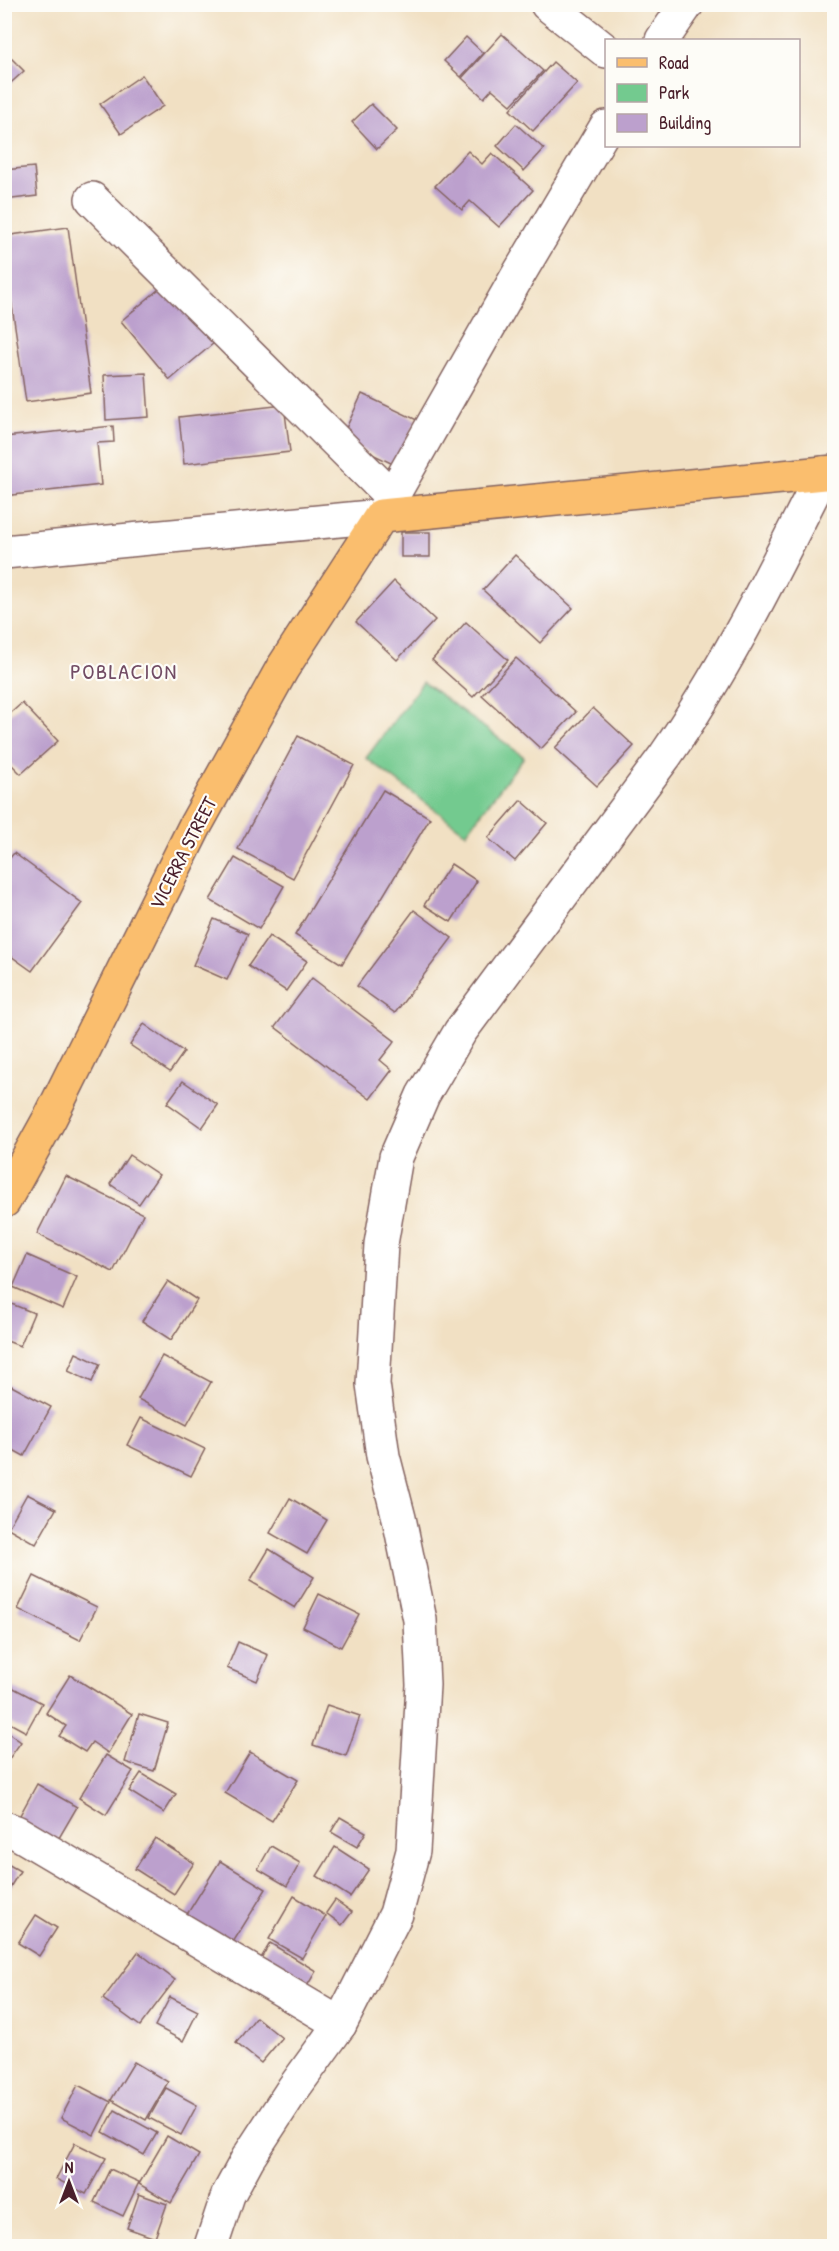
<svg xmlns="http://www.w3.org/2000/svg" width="839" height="2251" font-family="'Patrick Hand',sans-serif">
	<rect width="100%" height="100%" fill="#fdfcf7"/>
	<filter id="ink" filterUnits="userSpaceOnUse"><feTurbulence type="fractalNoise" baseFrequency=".0167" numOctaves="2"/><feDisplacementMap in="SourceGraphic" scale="12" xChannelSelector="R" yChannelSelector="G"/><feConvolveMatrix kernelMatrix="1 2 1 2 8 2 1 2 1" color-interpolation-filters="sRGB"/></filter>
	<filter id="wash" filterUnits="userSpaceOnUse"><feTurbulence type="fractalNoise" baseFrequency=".008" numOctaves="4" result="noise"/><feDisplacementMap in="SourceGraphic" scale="24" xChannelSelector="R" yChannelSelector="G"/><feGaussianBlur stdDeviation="1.35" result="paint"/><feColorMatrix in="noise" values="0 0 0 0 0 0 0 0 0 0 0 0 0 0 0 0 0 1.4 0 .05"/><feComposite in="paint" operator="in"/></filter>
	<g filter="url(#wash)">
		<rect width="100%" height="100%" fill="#f1e0c3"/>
		<polygon fill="#73ca8f" stroke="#5e745d" stroke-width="1.5" points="423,682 524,757 466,833 366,758"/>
		<g id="blocks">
			<g fill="#bca0cd">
				<polygon points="502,34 543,71 511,105 492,89 484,98 462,78"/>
				<polygon points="466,37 483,53 461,77 444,61"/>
				<polygon points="4,51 24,71 4,89"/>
				<polygon points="553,62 577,83 533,131 510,110"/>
				<polygon points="142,75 163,106 121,134 100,104"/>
				<polygon points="371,104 397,130 377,149 352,122"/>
				<polygon points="516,124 544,149 524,171 497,146"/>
				<polygon points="468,151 482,164 492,153 533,190 499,227 470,201 462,210 435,186"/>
				<polygon points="34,167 37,196 4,200 4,170"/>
				<polygon points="68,227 91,393 26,402 4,251 4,236"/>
				<polygon points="165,284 214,343 170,380 121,321"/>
				<polygon points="146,373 149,417 106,420 104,375"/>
				<polygon points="362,394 417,420 395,465 341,439"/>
				<polygon points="284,405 290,452 184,464 179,417"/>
				<polygon points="113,426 114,442 97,443 101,485 4,496 4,437"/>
				<rect x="401" y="532" width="29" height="25"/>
				<polygon points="515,555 573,608 540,643 483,590"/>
				<polygon points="394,581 435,620 397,660 356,622"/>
				<polygon points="466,622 508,660 473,697 432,660"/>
				<polygon points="516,658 576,712 541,749 482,695"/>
				<polygon points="22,703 58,741 21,774 4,757 4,719"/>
				<polygon points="593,708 634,746 597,786 555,748"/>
				<polygon points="298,736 354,765 293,878 238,849"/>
				<polygon points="383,790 430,818 342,964 295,935"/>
				<polygon points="521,800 547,823 515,861 488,838"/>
				<polygon points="14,853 82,903 32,971 4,951 4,865"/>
				<polygon points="235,858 284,886 259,929 210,900"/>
				<polygon points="451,864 477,881 451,922 424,905"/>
				<polygon points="414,910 452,938 395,1013 357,986"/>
				<polygon points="214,919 248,934 227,980 193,965"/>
				<polygon points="269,936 307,961 286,991 248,966"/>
				<polygon points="312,978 395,1041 380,1060 392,1070 370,1099 275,1027"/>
				<polygon points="144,1024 184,1052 170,1072 130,1045"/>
				<polygon points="183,1081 218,1105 202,1128 167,1103"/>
				<polygon points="129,1155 159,1175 139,1204 110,1184"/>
				<polygon points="66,1176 143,1214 113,1272 37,1234"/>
				<polygon points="27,1255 77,1277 63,1309 13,1287"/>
				<polygon points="168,1281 197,1300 171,1340 142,1321"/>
				<polygon points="4,1301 34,1313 20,1346 4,1340"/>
				<polygon points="76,1353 100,1364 92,1382 68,1371"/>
				<polygon points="162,1356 211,1382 187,1425 138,1399"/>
				<polygon points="4,1382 51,1407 24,1456 4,1445"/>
				<polygon points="141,1418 205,1449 191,1476 127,1445"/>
				<polygon points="27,1494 56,1509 36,1544 8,1528"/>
				<polygon points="290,1498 327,1520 307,1554 270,1533"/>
				<polygon points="269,1549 314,1577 295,1608 250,1581"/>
				<polygon points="34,1576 97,1607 80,1640 18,1609"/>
				<polygon points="319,1594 359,1614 341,1647 303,1627"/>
				<polygon points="238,1642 268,1655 257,1681 227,1668"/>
				<polygon points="70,1675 132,1714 108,1753 92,1742 85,1752 59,1736 66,1726 46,1713"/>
				<polygon points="4,1683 42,1703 26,1732 4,1720"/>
				<polygon points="327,1705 360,1716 346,1756 313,1745"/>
				<polygon points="139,1714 168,1723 154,1771 125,1762"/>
				<polygon points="4,1730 21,1742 4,1766"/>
				<polygon points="250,1752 298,1780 272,1821 225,1793"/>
				<polygon points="106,1755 133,1771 106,1815 79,1798"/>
				<polygon points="141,1773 176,1794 164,1813 129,1791"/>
				<polygon points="37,1784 77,1807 52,1850 13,1828"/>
				<polygon points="340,1817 366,1832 357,1847 331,1832"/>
				<polygon points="155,1838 194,1863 174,1894 135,1869"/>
				<polygon points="271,1846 300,1863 287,1886 258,1869"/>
				<polygon points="335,1847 369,1869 350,1897 317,1876"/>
				<polygon points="220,1861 266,1889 227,1952 181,1924"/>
				<polygon points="4,1862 20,1871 4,1897"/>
				<polygon points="294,1896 326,1916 302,1958 269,1939"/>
				<polygon points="335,1900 352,1912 342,1925 326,1913"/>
				<polygon points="36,1915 57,1928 39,1956 18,1943"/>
				<polygon points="270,1943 316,1971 300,1998 254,1970"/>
				<polygon points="138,1952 175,1980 140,2026 103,1999"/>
				<polygon points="170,1997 198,2011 183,2041 155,2026"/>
				<polygon points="256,2017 282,2038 261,2063 236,2043"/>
				<polygon points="134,2062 168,2082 146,2120 111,2100"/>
				<polygon points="78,2085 111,2102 94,2135 61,2118"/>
				<polygon points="166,2088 197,2105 181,2135 149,2118"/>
				<polygon points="115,2110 157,2133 144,2155 103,2132"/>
				<polygon points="167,2136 199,2155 171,2203 139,2184"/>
				<polygon points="75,2143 106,2158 86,2194 56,2179"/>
				<polygon points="110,2169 139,2182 123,2216 94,2202"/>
				<polygon points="139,2194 167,2204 155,2238 127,2228"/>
			</g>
		</g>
	</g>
	<g filter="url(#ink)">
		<use href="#blocks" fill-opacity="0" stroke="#846360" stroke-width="1.5"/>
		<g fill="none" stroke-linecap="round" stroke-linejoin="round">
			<g stroke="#846360" stroke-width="36">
				<g id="minor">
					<polyline points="547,4 606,51"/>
					<polyline points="662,40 687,4"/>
					<polyline points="92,199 392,497"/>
					<polyline points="4,552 381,516 517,277 606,127"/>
					<polyline points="4,1828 16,1832 340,2024"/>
					<path d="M211,2246L228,2195L248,2158L293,2089L340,2024L396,1914L413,1851L423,1685L420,1620L399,1518L383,1456L373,1384L381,1244L396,1157L423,1095L460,1032L665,756C727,667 774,570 823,473"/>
				</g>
			</g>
			<g stroke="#846360" stroke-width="36">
				<polyline id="major" points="4,1201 51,1116 195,826 282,669 381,516 834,472"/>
			</g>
			<use href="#minor" stroke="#fff" stroke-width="33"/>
			<use href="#major" stroke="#fabe6e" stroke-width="33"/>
		</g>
	</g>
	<g text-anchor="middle" stroke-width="4.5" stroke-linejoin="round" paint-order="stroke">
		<g font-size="20" fill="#4a1f2b" stroke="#fdfcf7">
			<text transform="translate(183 853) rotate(-63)" y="7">VICERRA STREET</text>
		</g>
		<g font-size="22" letter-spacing="1.5" fill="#724c64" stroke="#fdfcf7">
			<text x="124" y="679">POBLACION</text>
		</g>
	</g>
	<rect width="839" height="2251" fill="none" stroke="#fdfcf7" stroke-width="24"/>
	<rect x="605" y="39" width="195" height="108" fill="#fdfcf7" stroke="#b5a4a5" stroke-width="1.5"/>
	<rect x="617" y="58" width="30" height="9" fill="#fabe6e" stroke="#b5a4a5" stroke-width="1.5"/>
	<text x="659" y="69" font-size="18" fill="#4a1f2b">Road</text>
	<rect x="617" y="84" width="30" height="18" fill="#73ca8f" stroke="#b5a4a5" stroke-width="1.5"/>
	<text x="659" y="99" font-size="18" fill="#4a1f2b">Park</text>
	<rect x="617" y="114" width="30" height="18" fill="#bca0cd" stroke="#b5a4a5" stroke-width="1.5"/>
	<text x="659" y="129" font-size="18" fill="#4a1f2b">Building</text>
	<g transform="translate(69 2182)" stroke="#fdfcf7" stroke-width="4.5" paint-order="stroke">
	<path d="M0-4.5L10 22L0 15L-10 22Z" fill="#4a1f2b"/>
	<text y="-9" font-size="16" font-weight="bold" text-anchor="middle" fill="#4a1f2b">N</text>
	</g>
</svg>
